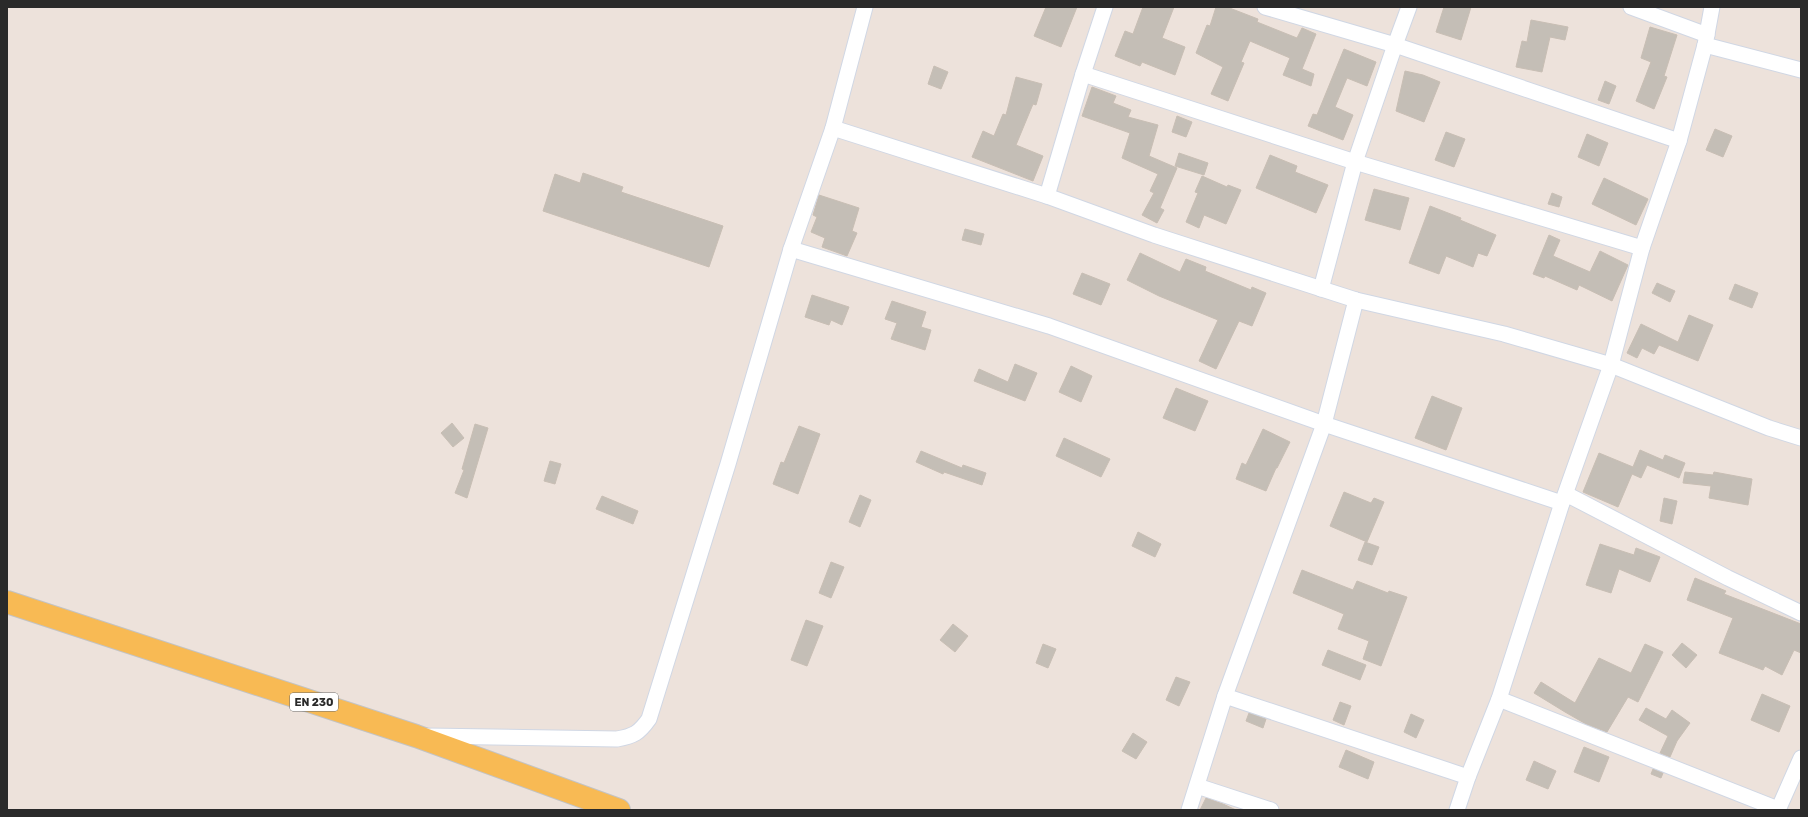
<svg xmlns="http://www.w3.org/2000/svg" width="1808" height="817" font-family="Rubik,sans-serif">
	<rect width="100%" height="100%" fill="#ede2db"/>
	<g fill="#c4beb6" stroke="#c8beb4">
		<polygon points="1046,7 1077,7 1061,47 1034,36"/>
		<polygon points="1143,7 1174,7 1162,38 1185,47 1175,75 1142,62 1140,66 1115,56 1125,31 1133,34"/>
		<polygon points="1216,7 1227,7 1258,19 1257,22 1297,38 1302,28 1316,34 1302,69 1314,74 1311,86 1283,75 1290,58 1250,41 1241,62 1244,63 1228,101 1211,94 1223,67 1196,53 1207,25 1210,26"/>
		<polygon points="1444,7 1471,7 1461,40 1436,32"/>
		<polygon points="1531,20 1568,27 1565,40 1550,37 1542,72 1516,67 1522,41 1527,42"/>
		<polygon points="1650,27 1677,35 1664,76 1667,77 1654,109 1636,101 1651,62 1641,58"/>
		<polygon points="1344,49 1376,62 1367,86 1347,78 1335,107 1353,115 1343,140 1308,126 1313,114 1317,115"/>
		<polygon points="934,66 948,72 941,89 928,84"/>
		<polygon points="1405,71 1423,75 1440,82 1424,122 1396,111"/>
		<polygon points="1016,77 1042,84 1036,105 1033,104 1016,145 1043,156 1033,181 972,157 983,131 994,136 1003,114 1006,115"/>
		<polygon points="1605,81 1616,86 1609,104 1598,100"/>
		<polygon points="1092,87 1116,96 1113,103 1131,110 1128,117 1158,125 1149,156 1177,168 1160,208 1164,210 1157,223 1142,215 1154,193 1150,191 1158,174 1122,158 1130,133 1082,116"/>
		<polygon points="1177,116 1192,122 1186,137 1172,132"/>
		<polygon points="1715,129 1732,136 1723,157 1706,150"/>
		<polygon points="1446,132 1465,139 1454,167 1435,160"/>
		<polygon points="1587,134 1608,143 1599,166 1578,157"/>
		<polygon points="1179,153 1208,163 1204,175 1175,166"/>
		<polygon points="1270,155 1297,166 1295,172 1328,185 1316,213 1256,188"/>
		<polygon points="583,173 623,187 621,192 723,226 709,267 543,211 555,174 580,183"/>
		<polygon points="1202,176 1227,187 1228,185 1241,190 1226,224 1204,215 1199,228 1186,222 1198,193 1195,192"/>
		<polygon points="1604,178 1648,199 1636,225 1592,204"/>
		<polygon points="1374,189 1409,198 1400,230 1365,220"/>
		<polygon points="1552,193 1562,197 1559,207 1548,204"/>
		<polygon points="819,195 859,208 852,231 857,233 847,256 822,247 825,238 811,232 817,217 813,215"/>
		<polygon points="1430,206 1461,218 1460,220 1496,235 1487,256 1478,253 1473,267 1446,256 1439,274 1409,263"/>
		<polygon points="965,229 984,234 981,245 962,240"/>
		<polygon points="1549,235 1560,240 1553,256 1590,272 1600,251 1628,265 1612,301 1579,285 1577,290 1545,276 1544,278 1533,274"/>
		<polygon points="1140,253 1180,272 1186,259 1206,267 1205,271 1251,290 1252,287 1266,293 1252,326 1239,321 1216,369 1199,361 1218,320 1159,296 1127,280"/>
		<polygon points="1082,273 1110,284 1101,305 1073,294"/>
		<polygon points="1657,283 1675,291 1670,302 1652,293"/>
		<polygon points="1735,284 1758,293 1752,308 1729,299"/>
		<polygon points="812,295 849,307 842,325 831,320 829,325 805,317"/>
		<polygon points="892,301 926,312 921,327 931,330 925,350 891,339 897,323 885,319"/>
		<polygon points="1689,315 1713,325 1698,361 1659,345 1654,354 1642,348 1637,358 1627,353 1641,324 1678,342"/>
		<polygon points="1015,364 1037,373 1025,401 974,381 979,369 1008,382"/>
		<polygon points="1071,366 1092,376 1081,402 1059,392"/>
		<polygon points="1176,388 1208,401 1195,431 1163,418"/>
		<polygon points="1432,396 1462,408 1446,450 1415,438"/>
		<polygon points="452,423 464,438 453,447 441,433"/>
		<polygon points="475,424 488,428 467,498 455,493 464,470 462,469"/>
		<polygon points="799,426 820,434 798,494 773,484 781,462 784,463"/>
		<polygon points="1263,429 1290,442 1277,468 1276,468 1266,491 1236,479 1242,463 1246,465"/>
		<polygon points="1064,438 1110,459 1101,477 1056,456"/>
		<polygon points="1640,450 1663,460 1665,455 1685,463 1679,478 1647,465 1641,478 1632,474 1618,507 1583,492 1599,453 1633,467"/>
		<polygon points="921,451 962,468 963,465 986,473 982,485 944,472 943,474 916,462"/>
		<polygon points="550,461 561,464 555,484 544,481"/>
		<polygon points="1685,472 1713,475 1714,472 1752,479 1748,505 1709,498 1711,486 1683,483"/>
		<polygon points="1344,492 1371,503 1374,498 1384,502 1367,542 1330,526"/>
		<polygon points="860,495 871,500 860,527 849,522"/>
		<polygon points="602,496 638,511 633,524 596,509"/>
		<polygon points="1664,498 1677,501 1672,524 1660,521"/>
		<polygon points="1138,532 1161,544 1155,557 1132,546"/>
		<polygon points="1365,542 1379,547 1372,565 1358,560"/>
		<polygon points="1600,544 1634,555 1636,548 1660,557 1650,582 1619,569 1611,593 1586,585"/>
		<polygon points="831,562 844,567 831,598 819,593"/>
		<polygon points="1302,570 1353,590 1357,581 1388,593 1389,591 1407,597 1381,666 1363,659 1369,641 1338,629 1344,614 1293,593"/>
		<polygon points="1695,578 1726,591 1724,594 1801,624 1801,653 1794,650 1782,675 1765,666 1763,670 1719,653 1733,618 1687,600"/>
		<polygon points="806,620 823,626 807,666 791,660"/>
		<polygon points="953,624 968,636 955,652 940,640"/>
		<polygon points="1682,643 1697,655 1686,668 1672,655"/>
		<polygon points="1043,644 1056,649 1048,668 1036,663"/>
		<polygon points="1645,644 1663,652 1638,702 1628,697 1607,732 1586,724 1565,712 1534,693 1541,682 1575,703 1599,658 1631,673"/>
		<polygon points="1328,650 1366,665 1360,680 1322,665"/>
		<polygon points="1176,677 1190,682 1179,706 1166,700"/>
		<polygon points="1762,694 1790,706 1779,732 1751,720"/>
		<polygon points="1340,702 1351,706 1344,725 1333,720"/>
		<polygon points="1646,708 1666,719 1672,710 1690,723 1677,741 1670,757 1660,753 1668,736 1639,720"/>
		<polygon points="1249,713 1266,719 1263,728 1246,721"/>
		<polygon points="1411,714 1424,720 1416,738 1404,732"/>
		<polygon points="1133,733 1147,742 1136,759 1122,751"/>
		<polygon points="1584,747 1609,757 1599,782 1574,772"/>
		<polygon points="1346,750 1374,762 1368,779 1339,767"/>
		<polygon points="1534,761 1556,771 1548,789 1526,780"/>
		<polygon points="1653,769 1663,773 1661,778 1651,774"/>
		<polygon points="1206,798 1223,804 1236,810 1200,810"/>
	</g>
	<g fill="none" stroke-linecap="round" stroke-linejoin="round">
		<g stroke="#d0d7e4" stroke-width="17">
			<g id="street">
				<polyline points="1265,7 1395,45 1679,141"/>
				<polyline points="1631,7 1707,35"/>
				<polyline points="1705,45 1801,70"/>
				<polyline points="1083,74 1355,162 1642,248"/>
				<polyline points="833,128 1047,196 1154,235 1356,300 1504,334 1611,365 1769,428 1801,438"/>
				<polyline points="1047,196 1083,74 1105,7"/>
				<polyline points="791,249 1049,326 1324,424 1562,503"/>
				<polyline points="1321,289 1355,162 1395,45 1409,7"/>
				<polyline points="1566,494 1728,578 1801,613"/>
				<polyline points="1225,696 1468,777"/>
				<polyline points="1499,699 1778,809"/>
				<path d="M427,736L617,739C634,736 639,733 649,719L728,464L791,249L833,128L865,7"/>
				<polyline points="1197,786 1271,810"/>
				<polyline points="1189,810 1225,696 1324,424 1356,300"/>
				<polyline points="1457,810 1468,777 1499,699 1562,503 1611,365 1642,248 1679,141 1705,45 1712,7"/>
				<polyline points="1778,810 1801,758"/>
			</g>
		</g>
		<g stroke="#c3c3c3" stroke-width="24">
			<polyline id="primary" points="7,602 416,736 619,810"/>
		</g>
		<use href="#street" stroke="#fff" stroke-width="15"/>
		<use href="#primary" stroke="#f8ba54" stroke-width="22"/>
	</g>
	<g text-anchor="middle" stroke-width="3" stroke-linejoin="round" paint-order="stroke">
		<rect fill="#fff" stroke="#6a6a6a" stroke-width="1" x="290" y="693" width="48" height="18" rx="3"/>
		<g font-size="11" font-weight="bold" fill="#2a2a2a">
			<text x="314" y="706">EN 230</text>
		</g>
	</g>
	<rect width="1808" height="817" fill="none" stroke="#2a2a2a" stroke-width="16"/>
</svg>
